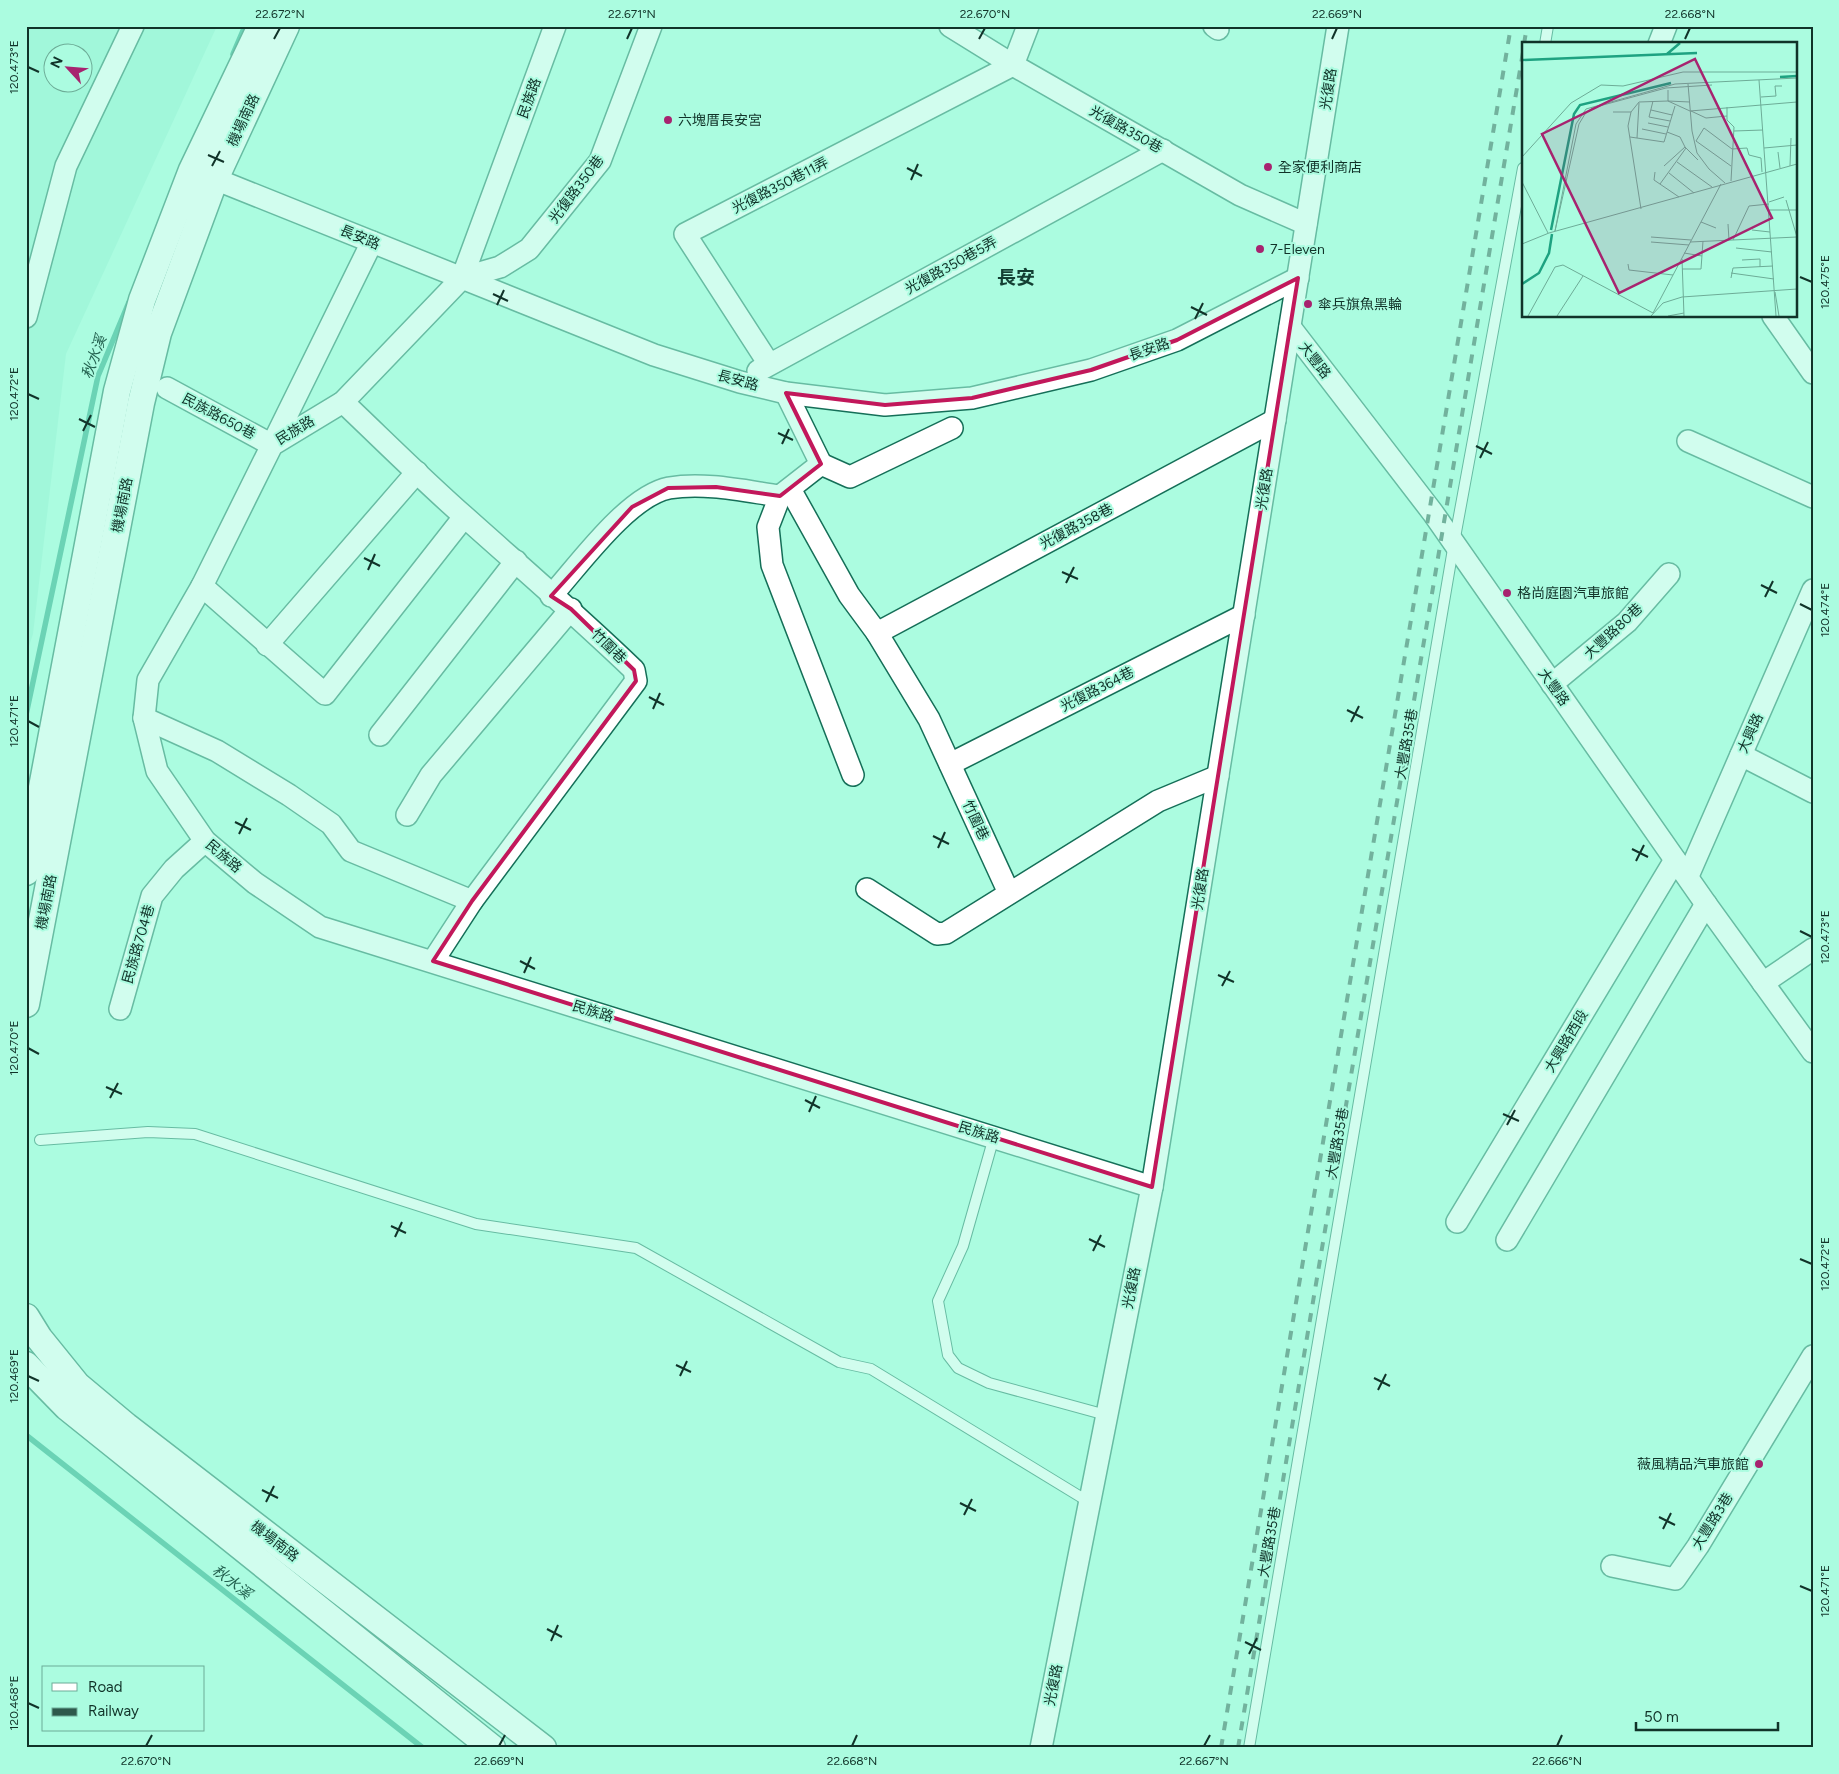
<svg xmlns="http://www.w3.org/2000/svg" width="1839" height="1774" font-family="Figtree,'Noto Sans TC',sans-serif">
	<rect width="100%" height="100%" fill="#abfce0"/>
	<path fill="#95f2d3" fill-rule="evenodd" d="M26,26H217L66,354L33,634L26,655ZM52,52H82V82H52Z"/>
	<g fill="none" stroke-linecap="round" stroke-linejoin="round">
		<g stroke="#1ea281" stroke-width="5.5">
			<polyline points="233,54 245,26"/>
			<polyline points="26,715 98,376 129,302"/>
			<polyline points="26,1435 423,1748"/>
		</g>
		<g stroke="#156f58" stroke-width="12">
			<g id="service">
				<polyline points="1545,44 1548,26"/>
				<polyline points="994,1137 963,1246 938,1301 948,1355 958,1368 989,1383 1106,1415"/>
				<polyline points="40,1140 148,1132 195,1134 476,1224 636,1248 839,1362 871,1369 1089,1502"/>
				<polyline points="1249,1748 1454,543 1523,168"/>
			</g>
		</g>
		<g stroke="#156f58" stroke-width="24">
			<g id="minor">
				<polyline points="555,26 462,278 343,402 272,445 202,586 148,680 144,718 157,771 205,841 255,883 320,927 1152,1187"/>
				<polyline points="950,26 1013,65 1240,195 1306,224"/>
				<polyline points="1214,26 1218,29"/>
				<polyline points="1659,44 1666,26"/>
				<polyline points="200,173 654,355 740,382 786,393 885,405 972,398 1091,370 1177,340 1298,278"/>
				<polyline points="462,278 500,267 529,249 600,161 651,26"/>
				<polyline points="1773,316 1813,373"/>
				<polyline points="26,317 66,166 133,26"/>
				<polyline points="1290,327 1433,513 1706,904 1813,1052"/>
				<polyline points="769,364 685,234 1013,65 1028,26"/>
				<polyline points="758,371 1163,150"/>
				<polyline points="167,388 272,445 372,242"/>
				<polyline points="786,393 821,464"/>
				<path d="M343,402C383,440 423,480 465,517C522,568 579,617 634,670L636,681L472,901L433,961"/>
				<polyline points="1688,441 1813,497"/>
				<polyline points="790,489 849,595 877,633 929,719 1009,893"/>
				<polyline points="780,496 768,527 772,565 853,775"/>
				<polyline points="202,586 325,694 464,517"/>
				<path d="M551,596C579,565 628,496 669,488C705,482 744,491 780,496L821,464L850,477L952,428"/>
				<polyline points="877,633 1275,420"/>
				<polyline points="267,645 417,472"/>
				<polyline points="1552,684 1627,622 1669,574"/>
				<polyline points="144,718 217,751 289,795 331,824 351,851 472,901"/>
				<polyline points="380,735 516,561"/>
				<polyline points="1741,755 1813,792"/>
				<polyline points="950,764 1244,615"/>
				<polyline points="407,815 431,775 571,609"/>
				<polyline points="1688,876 1813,590"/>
				<polyline points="867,889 937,934 946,933 1158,801 1218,776"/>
				<polyline points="1763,983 1813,949"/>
				<polyline points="120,1009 152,896 174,869 205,841"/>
				<polyline points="1457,1222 1675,860"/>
				<polyline points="1507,1240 1706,904"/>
				<polyline points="1612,1566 1675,1579 1698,1546 1813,1356"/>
				<polyline points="1041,1748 1152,1187 1338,26"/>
			</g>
		</g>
		<g stroke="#156f58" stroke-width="29">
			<g id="tertiary">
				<polyline points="26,872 117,391 142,300 192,170 261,26"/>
				<polyline points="26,1004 141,403 158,333 215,179 286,26"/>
				<polyline points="26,1317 39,1338 77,1385 126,1426 543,1748"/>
				<polyline points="26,1365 67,1407 492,1748"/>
			</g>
		</g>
		<use href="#service" stroke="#fff" stroke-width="10"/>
		<use href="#minor" stroke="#fff" stroke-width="21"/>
		<use href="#tertiary" stroke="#fff" stroke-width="26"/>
		<g stroke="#2e594c" stroke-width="4" stroke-dasharray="9 9" stroke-linecap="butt">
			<polyline points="1524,44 1527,26"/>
			<polyline points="1221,1748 1511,26"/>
			<polyline points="1238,1748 1523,52"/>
		</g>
	</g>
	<path d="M0 0H1839V1774H0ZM1298,278L1152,1187L433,961L472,901L636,681L634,670L571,609L551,596L632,507L668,488L716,487L780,496L821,464L786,393L885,405L972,398L1091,370L1177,340Z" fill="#abfce0" fill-opacity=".55" fill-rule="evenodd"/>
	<path fill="none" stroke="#c2185b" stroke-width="4" stroke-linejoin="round" d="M1298,278L1152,1187L433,961L472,901L636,681L634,670L571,609L551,596L632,507L668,488L716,487L780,496L821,464L786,393L885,405L972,398L1091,370L1177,340Z"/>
	<path fill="none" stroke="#113329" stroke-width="2" d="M274,39L280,28M627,39L632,28M979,39L985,28M1332,39L1337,28M1685,39L1690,28M28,67L39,72M208,155L224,162M212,166L220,151M907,168L922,176M911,180L918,164M1800,277L1812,282M493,294L508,301M497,305L504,290M1191,307L1207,315M1195,319L1203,303M28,394L39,399M79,419L95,427M83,431L91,415M778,433L793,440M782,444L789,429M1476,446L1492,454M1480,458L1488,442M364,558L380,566M368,570L375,554M1062,572L1078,579M1066,583L1074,567M1761,585L1777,593M1765,597L1773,581M1800,604L1812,610M649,697L664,705M653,709L660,693M1347,710L1363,718M28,721L39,727M1351,722L1359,706M235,822L251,830M239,834L247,818M933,836L949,844M938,848L945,832M1632,849L1648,857M1636,861L1644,845M1800,931L1812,937M520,961L535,969M524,973L531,957M1218,975L1234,982M1222,986L1230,971M28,1048L39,1054M106,1087L122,1094M110,1098L118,1083M805,1100L820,1108M809,1112L816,1096M1503,1114L1519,1121M1507,1125L1515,1110M391,1226L406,1233M395,1237L402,1222M1089,1239L1105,1247M1093,1251L1101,1235M1800,1259L1812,1264M676,1365L691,1372M28,1376L39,1381M680,1376L687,1361M1374,1378L1390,1386M1378,1390L1386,1374M262,1490L278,1498M266,1502L274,1486M960,1503L976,1511M964,1515L972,1499M1659,1517L1675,1525M1663,1529L1671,1513M1800,1586L1812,1591M547,1629L562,1637M551,1641L558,1625M1245,1642L1261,1650M1249,1654L1257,1638M28,1703L39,1708M146,1746L152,1735M499,1746L505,1735M852,1746L857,1735M1204,1746L1210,1735M1557,1746L1562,1735"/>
	<g fill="#a7236f" stroke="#abfce0" stroke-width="2">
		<circle cx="668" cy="120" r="5"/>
		<circle cx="1268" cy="167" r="5"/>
		<circle cx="1260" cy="249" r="5"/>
		<circle cx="1308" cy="304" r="5"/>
		<circle cx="1507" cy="593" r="5"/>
		<circle cx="1759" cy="1464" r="5"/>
	</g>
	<g text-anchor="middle" stroke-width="4" stroke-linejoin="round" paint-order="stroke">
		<g font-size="14" fill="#113329" stroke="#abfce0">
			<text transform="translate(1328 89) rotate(-81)" y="5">光復路</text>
			<text transform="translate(529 98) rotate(-70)" y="5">民族路</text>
			<text transform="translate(243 120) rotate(-65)" y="5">機場南路</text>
			<text transform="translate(1126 129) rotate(29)" y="5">光復路350巷</text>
			<text transform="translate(780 185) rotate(-27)" y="5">光復路350巷11弄</text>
			<text transform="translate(576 189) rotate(-53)" y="5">光復路350巷</text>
			<text transform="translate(360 237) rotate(22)" y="5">長安路</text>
			<text transform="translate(951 265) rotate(-29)" y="5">光復路350巷5弄</text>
			<text transform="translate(1149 349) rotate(-19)" y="5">長安路</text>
			<text transform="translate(1315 360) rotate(52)" y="5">大豐路</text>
			<text transform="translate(738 380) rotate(15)" y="5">長安路</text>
			<text transform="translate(219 416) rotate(28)" y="5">民族路650巷</text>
			<text transform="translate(295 430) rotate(-31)" y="5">民族路</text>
			<text transform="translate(1264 489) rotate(-81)" y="5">光復路</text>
			<text transform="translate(122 505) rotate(-79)" y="5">機場南路</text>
			<text transform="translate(1076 526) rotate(-28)" y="5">光復路358巷</text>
			<text transform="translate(1613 631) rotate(-43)" y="5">大豐路80巷</text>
			<text transform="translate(609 646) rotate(44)" y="5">竹圍巷</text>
			<text transform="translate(1554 687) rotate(55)" y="5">大豐路</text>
			<text transform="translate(1097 689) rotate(-27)" y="5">光復路364巷</text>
			<text transform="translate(1750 733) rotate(-66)" y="5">大興路</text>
			<text transform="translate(1406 744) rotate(-80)" y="5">大豐路35巷</text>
			<text transform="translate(976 820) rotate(65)" y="5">竹圍巷</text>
			<text transform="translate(224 856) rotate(41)" y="5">民族路</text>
			<text transform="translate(1200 889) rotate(-81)" y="5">光復路</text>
			<text transform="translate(46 902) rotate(-79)" y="5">機場南路</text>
			<text transform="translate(138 944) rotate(-74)" y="5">民族路704巷</text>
			<text transform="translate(593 1011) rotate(17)" y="5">民族路</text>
			<text transform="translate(1566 1041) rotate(-59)" y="5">大興路西段</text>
			<text transform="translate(979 1132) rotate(17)" y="5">民族路</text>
			<text transform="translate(1337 1143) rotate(-80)" y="5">大豐路35巷</text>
			<text transform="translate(1131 1288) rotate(-79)" y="5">光復路</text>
			<text transform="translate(1712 1521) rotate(-58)" y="5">大豐路3巷</text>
			<text transform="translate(275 1541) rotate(38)" y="5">機場南路</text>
			<text transform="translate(1269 1542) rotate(-80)" y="5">大豐路35巷</text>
			<text transform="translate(1053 1685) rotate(-79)" y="5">光復路</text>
		</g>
		<g font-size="14" fill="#113329" stroke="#abfce0" text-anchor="start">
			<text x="678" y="125">六塊厝長安宮</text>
			<text x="1278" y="172">全家便利商店</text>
			<text x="1270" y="254">7-Eleven</text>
			<text x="1318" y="309">傘兵旗魚黑輪</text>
			<text x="1517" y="598">格尚庭園汽車旅館</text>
			<text x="1749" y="1469" text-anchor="end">薇風精品汽車旅館</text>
		</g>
		<g font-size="15" font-style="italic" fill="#246250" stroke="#abfce0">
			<text transform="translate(94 357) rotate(-70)" y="5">秋水溪</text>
			<text transform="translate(232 1582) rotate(38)" y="5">秋水溪</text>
		</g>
		<g font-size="19" font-weight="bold" fill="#133f33" stroke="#abfce0">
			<text x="1016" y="284">長安</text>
		</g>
	</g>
	<g transform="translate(1522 42)">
		<rect width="275" height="275" fill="#abfce0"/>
		<path fill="none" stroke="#1ea281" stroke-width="2.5" d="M145,12L158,1M0,18L175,11M258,35L275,34M29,188L52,72L58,63L149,41M0,242L17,231L27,211L30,192"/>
		<path fill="none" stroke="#6dac97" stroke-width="1" d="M237,38L254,274M166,42L170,89L175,111L187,127L203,141M146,48V59L168,60M239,55L254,54L253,44H260M131,59L127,75L148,79M205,65V78L212,85L209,139M129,68L150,73M169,69L184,76L205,74M91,70H109M126,81L146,85M120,87L144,92M212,89L241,88M145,90L158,95L163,105L176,118M108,95L142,100L153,64M115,96L117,61M174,99L182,86L210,107L225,106L227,113M174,99L209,124M242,106L275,103M256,110L258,126M227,113L239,116L240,130M0,115L49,61L79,43L101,44L161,30H275M155,120L190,145M142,124L163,105M268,124L269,96M133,130L132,138L157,155M147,131L172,151M0,140L26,191M138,142L164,106M264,158L275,195M247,160L262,155M119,167L106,84L109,70L117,60L146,59L168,69L275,60M247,168H275M179,180L194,186M206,182L207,198M230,188L248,190M33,189L54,82L64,67L153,42L275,36M33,189L57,82L63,72L70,66L144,46L190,43M129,195L169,198M211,198L227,164L247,162M129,200L167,203M168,200L275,195M0,202L27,191L275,122M214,206L250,210M162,211L180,214M160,217L162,274M220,218L238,217V225M106,222L107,228L151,233M160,227H179L181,199M209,231L252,237M209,236L211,226L251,224M253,250L257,274M6,274L33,225L41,223L131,271L199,142M35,274L61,234M129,274L141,261L160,255L275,247M146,274L162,271"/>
		<path fill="#a7236f" fill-opacity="0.15" stroke="#a7236f" stroke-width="2.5" d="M173,17L250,176L97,251L20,92Z"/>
		<rect width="275" height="275" fill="none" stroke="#113329" stroke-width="2.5"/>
	</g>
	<rect width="1839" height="1774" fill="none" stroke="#abfce0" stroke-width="55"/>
	<rect x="42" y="1666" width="162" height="65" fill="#abfce0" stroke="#6dac97"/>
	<rect x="52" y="1683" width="25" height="8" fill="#ffffff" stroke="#6dac97"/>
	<text x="88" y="1692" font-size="15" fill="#113329">Road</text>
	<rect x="52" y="1708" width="25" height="8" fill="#2e594c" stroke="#6dac97"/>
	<text x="88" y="1716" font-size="15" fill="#113329">Railway</text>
	<g transform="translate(68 68) rotate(296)"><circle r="24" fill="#abfce0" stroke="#6dac97"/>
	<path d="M0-4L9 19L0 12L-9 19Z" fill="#a7236f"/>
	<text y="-8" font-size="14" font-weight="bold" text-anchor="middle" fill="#113329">N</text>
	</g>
	<path d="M1636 1722v8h142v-8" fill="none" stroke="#113329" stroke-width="2.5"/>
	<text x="1644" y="1722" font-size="15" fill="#113329" stroke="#abfce0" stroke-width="4" paint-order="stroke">50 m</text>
	<rect x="28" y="28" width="1784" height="1718" fill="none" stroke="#113329" stroke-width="2"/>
	<g font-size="12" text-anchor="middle" fill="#113329">
		<text x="280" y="18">22.672°N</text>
		<text x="632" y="18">22.671°N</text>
		<text x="985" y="18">22.670°N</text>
		<text x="1337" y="18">22.669°N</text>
		<text x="1690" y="18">22.668°N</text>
		<text transform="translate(14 67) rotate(-90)" y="4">120.473°E</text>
		<text transform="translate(1825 282) rotate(-90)" y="4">120.475°E</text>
		<text transform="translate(14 394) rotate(-90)" y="4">120.472°E</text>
		<text transform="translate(1825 610) rotate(-90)" y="4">120.474°E</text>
		<text transform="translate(14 721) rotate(-90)" y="4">120.471°E</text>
		<text transform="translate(1825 937) rotate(-90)" y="4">120.473°E</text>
		<text transform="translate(14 1048) rotate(-90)" y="4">120.470°E</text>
		<text transform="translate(1825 1264) rotate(-90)" y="4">120.472°E</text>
		<text transform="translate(14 1376) rotate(-90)" y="4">120.469°E</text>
		<text transform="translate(1825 1591) rotate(-90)" y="4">120.471°E</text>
		<text transform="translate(14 1703) rotate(-90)" y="4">120.468°E</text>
		<text x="146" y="1765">22.670°N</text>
		<text x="499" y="1765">22.669°N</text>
		<text x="852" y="1765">22.668°N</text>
		<text x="1204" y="1765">22.667°N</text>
		<text x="1557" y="1765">22.666°N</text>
	</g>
</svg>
